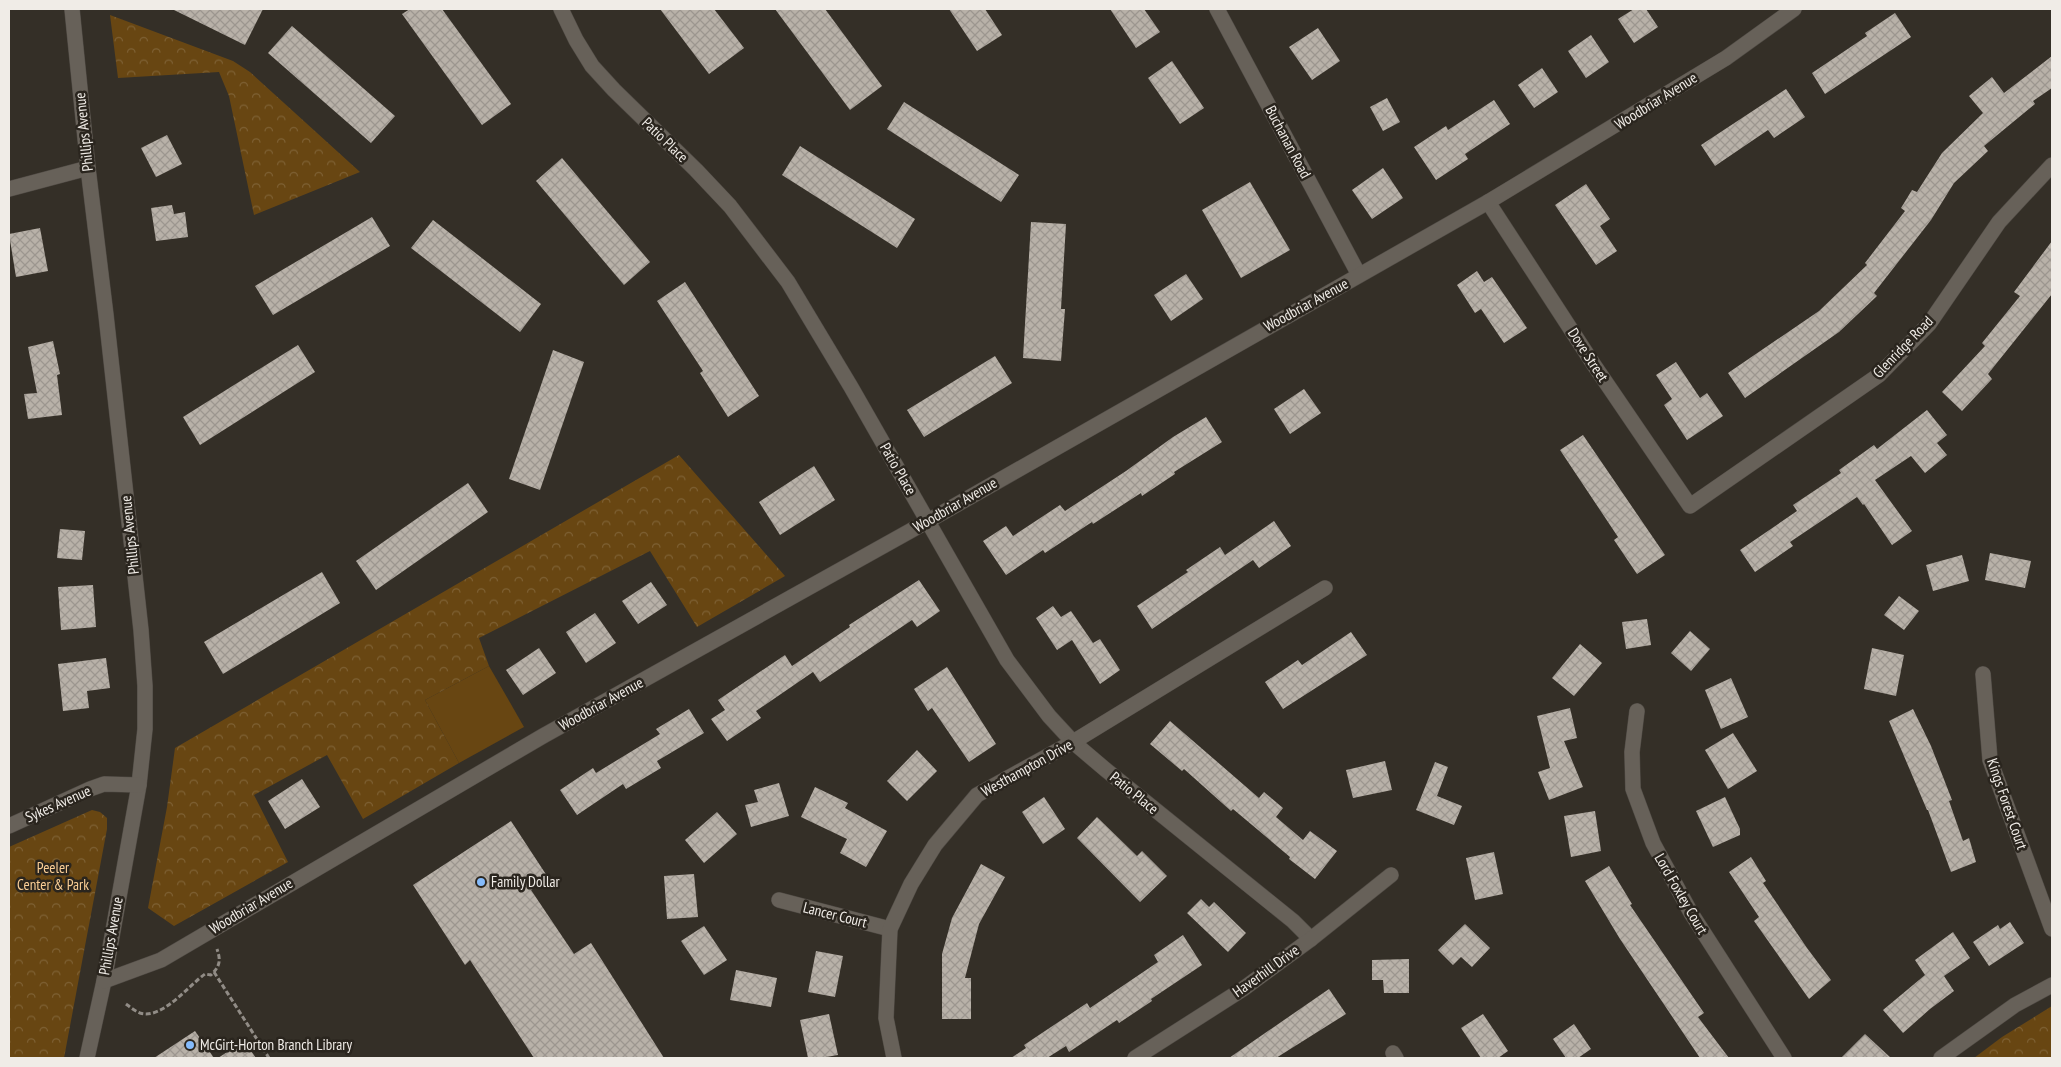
<svg xmlns="http://www.w3.org/2000/svg" width="2061" height="1067" font-family="'PT Sans Narrow',sans-serif">
	<defs>
		<pattern id="forest-crowns" width="20" height="18" patternUnits="userSpaceOnUse" patternTransform="scale(1.25)"><rect width="20" height="18" fill="#684612"/><path d="M2 6a3 3 0 1 1 6 0M12 15a3 3 0 1 1 6 0" fill="none" stroke="#7e6134"/></pattern>
		<pattern id="building-cross-hatch" width="8" height="8" patternUnits="userSpaceOnUse" patternTransform="scale(1.25)"><rect width="8" height="8" fill="#b8b1a8"/><path d="M0 0l8 8M0 8l8-8" fill="none" stroke="#9c968f"/></pattern>
	</defs>
	<rect width="100%" height="100%" fill="#342f27"/>
	<polygon fill="#684612" points="489,666 524,727 459,763 425,700"/>
	<g fill="url(#forest-crowns)">
		<polygon points="110,15 233,61 250,72 360,172 254,215 229,96 219,72 118,78"/>
		<polygon points="679,455 785,576 697,627 650,551 479,638 489,666 425,700 459,763 363,819 327,755 254,795 288,862 174,926 148,908 167,807 175,748"/>
		<polygon points="92,810 100,812 107,818 107,829 64,1058 9,1058 9,847"/>
		<polygon points="2052,1006 2052,1058 1974,1058 2002,1037"/>
	</g>
	<g fill="url(#building-cross-hatch)">
		<polygon points="172,9 263,9 245,45"/>
		<polygon points="410,9 442,9 511,104 482,125 402,14"/>
		<polygon points="660,9 714,9 744,48 709,74"/>
		<polygon points="775,9 825,9 882,86 850,110"/>
		<polygon points="949,9 985,9 1002,35 977,51"/>
		<polygon points="1110,9 1144,9 1160,32 1136,48"/>
		<polygon points="1634,9 1646,9 1658,27 1634,43 1618,19"/>
		<polygon points="1895,13 1911,37 1825,94 1812,73 1867,36 1865,33"/>
		<polygon points="292,26 395,116 371,143 268,53"/>
		<polygon points="1318,28 1340,61 1312,80 1289,47"/>
		<polygon points="1591,35 1609,62 1586,78 1568,51"/>
		<polygon points="2052,56 2052,88 2033,101 2035,104 1984,146 1988,151 1954,183 1931,220 1874,293 1877,296 1839,332 1745,398 1728,373 1819,311 1867,265 1865,263 1905,211 1901,208 1912,190 1917,192 1942,153 1983,113 1969,96 1992,77 2004,93"/>
		<polygon points="1172,61 1204,108 1180,124 1148,78"/>
		<polygon points="1542,68 1558,92 1534,108 1518,85"/>
		<polygon points="1786,89 1805,117 1774,138 1768,130 1715,166 1701,145"/>
		<polygon points="1387,98 1400,122 1383,131 1370,107"/>
		<polygon points="1494,100 1510,124 1465,154 1468,159 1436,180 1414,147 1446,126 1448,130"/>
		<polygon points="904,102 1019,175 1001,202 887,129"/>
		<polygon points="167,135 182,164 156,177 141,148"/>
		<polygon points="800,146 915,219 897,248 782,175"/>
		<polygon points="562,158 650,262 624,285 536,181"/>
		<polygon points="1383,168 1403,198 1372,219 1352,190"/>
		<polygon points="1250,182 1290,250 1241,278 1202,210"/>
		<polygon points="1586,184 1610,219 1600,226 1617,251 1596,265 1555,205"/>
		<polygon points="172,205 174,214 185,212 188,237 156,241 151,208"/>
		<polygon points="372,217 390,246 273,315 255,286"/>
		<polygon points="433,220 541,304 520,332 411,248"/>
		<polygon points="1031,222 1066,224 1061,309 1065,309 1061,361 1023,358"/>
		<polygon points="40,228 48,271 16,277 9,234"/>
		<polygon points="2052,241 2052,294 1988,374 1992,379 1962,411 1942,392 1985,346 1982,343 2020,296 2014,292"/>
		<polygon points="1477,271 1484,282 1492,277 1527,328 1504,343 1481,309 1475,313 1457,285"/>
		<polygon points="1186,274 1203,299 1171,321 1154,295"/>
		<polygon points="685,282 759,396 728,417 700,373 703,371 657,301"/>
		<polygon points="53,341 60,374 57,375 62,415 28,419 24,394 37,393 28,347"/>
		<polygon points="298,345 315,372 200,445 183,417"/>
		<polygon points="553,350 584,362 540,490 509,479"/>
		<polygon points="995,356 1012,383 924,437 907,410"/>
		<polygon points="1676,362 1700,398 1707,393 1723,416 1687,440 1664,405 1672,399 1656,375"/>
		<polygon points="1304,389 1321,413 1290,434 1274,409"/>
		<polygon points="1927,410 1947,435 1937,443 1947,455 1925,473 1911,456 1875,480 1912,531 1892,545 1864,504 1863,505 1857,497 1790,542 1793,546 1755,572 1740,550 1797,511 1793,505 1841,473 1839,470 1874,445 1877,449"/>
		<polygon points="1206,417 1222,442 1174,472 1175,474 1142,496 1141,493 1093,524 1092,522 1045,553 1043,550 1006,575 983,541 1006,526 1013,536 1060,505 1065,511 1126,471 1173,437"/>
		<polygon points="1583,435 1665,555 1637,574 1614,540 1618,537 1560,450"/>
		<polygon points="814,466 835,500 780,535 759,502"/>
		<polygon points="468,483 488,512 376,590 356,561"/>
		<polygon points="1274,521 1291,546 1259,568 1253,560 1152,629 1137,606 1188,572 1186,570 1220,547 1225,555"/>
		<polygon points="60,529 85,531 82,560 57,558"/>
		<polygon points="1990,553 2031,561 2025,588 1985,580"/>
		<polygon points="1962,555 1969,581 1933,591 1926,565"/>
		<polygon points="322,572 340,603 223,674 204,642"/>
		<polygon points="919,580 940,611 917,627 912,620 820,682 813,672 756,711 761,718 727,741 711,719 725,710 718,700 785,655 792,666 850,627 849,625"/>
		<polygon points="651,582 667,605 638,624 622,601"/>
		<polygon points="93,585 96,627 61,630 58,587"/>
		<polygon points="1899,596 1919,611 1904,630 1884,615"/>
		<polygon points="1053,606 1061,617 1071,611 1093,643 1100,639 1120,670 1100,684 1072,640 1057,650 1036,618"/>
		<polygon points="595,613 616,643 586,663 566,632"/>
		<polygon points="1647,619 1651,645 1626,649 1622,622"/>
		<polygon points="1690,631 1710,649 1691,671 1671,653"/>
		<polygon points="1351,632 1367,655 1283,709 1265,682 1298,660 1302,665"/>
		<polygon points="1580,644 1602,663 1574,696 1552,678"/>
		<polygon points="539,648 556,673 523,695 506,670"/>
		<polygon points="1872,648 1904,655 1896,696 1864,689"/>
		<polygon points="106,658 110,688 87,691 89,708 63,711 58,664"/>
		<polygon points="947,667 996,744 969,762 932,708 928,711 914,689"/>
		<polygon points="1731,678 1748,717 1721,729 1705,690"/>
		<polygon points="1570,708 1577,738 1564,741 1583,787 1549,800 1538,772 1550,768 1537,716"/>
		<polygon points="689,709 704,733 657,761 661,768 626,789 623,784 577,815 560,790 593,768 596,773 660,734 656,729"/>
		<polygon points="1913,709 1931,746 1952,800 1949,801 1963,841 1969,838 1976,862 1951,872 1928,810 1927,810 1889,721"/>
		<polygon points="1170,721 1259,798 1264,792 1283,808 1276,817 1303,840 1310,831 1337,851 1315,879 1289,859 1290,857 1233,809 1231,811 1184,769 1182,771 1150,744"/>
		<polygon points="1733,733 1757,771 1728,789 1705,750"/>
		<polygon points="917,750 937,771 907,801 887,781"/>
		<polygon points="1385,761 1392,790 1353,798 1346,770"/>
		<polygon points="1435,762 1448,767 1437,796 1462,806 1454,825 1416,810"/>
		<polygon points="302,779 320,807 285,829 268,801"/>
		<polygon points="779,783 789,816 751,827 745,805 758,802 754,790"/>
		<polygon points="815,787 848,803 845,808 887,831 866,867 840,853 847,839 801,817"/>
		<polygon points="1044,797 1065,829 1043,844 1022,812"/>
		<polygon points="1725,797 1740,829 1740,835 1713,847 1696,811"/>
		<polygon points="1595,811 1601,851 1571,857 1564,816"/>
		<polygon points="717,812 737,834 704,863 685,840"/>
		<polygon points="1097,817 1137,856 1142,851 1167,876 1140,902 1077,838"/>
		<polygon points="511,821 549,879 531,890 574,954 591,943 664,1058 534,1058 470,960 465,965 413,885"/>
		<polygon points="1494,852 1503,894 1475,900 1466,858"/>
		<polygon points="1751,857 1766,881 1763,883 1807,948 1831,980 1809,999 1754,921 1759,917 1729,872"/>
		<polygon points="981,864 1005,877 979,924 965,978 971,978 971,1019 942,1019 942,954 952,918"/>
		<polygon points="1609,866 1632,904 1630,905 1704,1013 1698,1017 1729,1058 1700,1058 1620,939 1585,881"/>
		<polygon points="694,874 698,917 667,919 664,876"/>
		<polygon points="1201,899 1209,907 1214,902 1246,933 1228,952 1187,913"/>
		<polygon points="2010,922 2024,943 1989,966 1973,942 1998,925 2000,929"/>
		<polygon points="1465,924 1490,948 1472,967 1461,957 1453,965 1438,950"/>
		<polygon points="704,926 727,960 704,975 681,941"/>
		<polygon points="1953,932 1970,958 1944,976 1954,991 1930,1009 1903,1033 1883,1010 1925,975 1915,960"/>
		<polygon points="1183,935 1202,965 1151,999 1152,1001 1119,1023 1117,1020 1069,1052 1066,1046 1047,1058 1011,1058 1026,1048 1024,1045 1087,1003 1090,1008 1158,962 1154,955"/>
		<polygon points="816,951 843,956 835,997 808,992"/>
		<polygon points="1409,959 1409,993 1384,993 1383,980 1372,980 1372,960"/>
		<polygon points="736,970 777,978 771,1007 730,1000"/>
		<polygon points="1329,989 1346,1014 1276,1058 1229,1058"/>
		<polygon points="829,1014 838,1055 820,1058 808,1058 800,1020"/>
		<polygon points="1483,1014 1508,1051 1498,1058 1481,1058 1461,1028"/>
		<polygon points="1574,1024 1591,1049 1578,1058 1566,1058 1553,1039"/>
		<polygon points="195,1031 214,1058 154,1058"/>
		<polygon points="1865,1034 1891,1058 1841,1058"/>
		<polygon points="244,1041 256,1058 218,1058"/>
	</g>
	<g fill="none" stroke-linecap="round" stroke-linejoin="round">
		<g stroke="#4f4a44" stroke-width="16">
			<g id="minor">
				<polyline points="72,9 88,168 106,315 141,630 145,686 145,729 139,785 104,981 87,1058"/>
				<polyline points="561,9 576,40 592,66 614,90 696,170 730,206 788,282 851,387 1007,660 1049,716 1073,742 1106,770 1293,921 1311,939"/>
				<polyline points="1217,9 1359,275"/>
				<polyline points="9,189 88,168"/>
				<polyline points="1488,202 1594,365 1690,506 1879,375 1929,324 1999,222 2052,165"/>
				<polyline points="1983,674 1990,760 2052,929"/>
				<polyline points="1637,711 1632,752 1633,789 1653,843 1691,913 1784,1058"/>
				<polyline points="9,826 90,789 104,784 139,785"/>
				<polyline points="779,900 890,929"/>
				<polyline points="104,981 161,960 543,736 928,521 1488,202 1726,58 1794,9"/>
				<polyline points="1393,1053 1396,1058"/>
				<polyline points="894,1058 886,1018 890,929 911,884 935,845 977,795 1073,742 1325,588"/>
				<polyline points="1135,1058 1243,989 1311,939 1391,875"/>
				<polyline points="1941,1058 2015,1005 2052,985"/>
			</g>
		</g>
		<g stroke="#918c86" stroke-width="3" stroke-dasharray="5 2.5" stroke-linecap="butt">
			<polyline points="214,972 269,1058"/>
			<path d="M126,1004C130,1007 135,1011 140,1013C162,1020 188,986 205,974L211,975C220,966 221,961 217,949"/>
		</g>
		<use href="#minor" stroke="#676159" stroke-width="15"/>
	</g>
	<g fill="#85bbfb" stroke="#2a251e" stroke-width="2">
		<circle cx="481" cy="882" r="5"/>
		<circle cx="190" cy="1045" r="5"/>
	</g>
	<g text-anchor="middle" stroke-width="5" stroke-linejoin="round" paint-order="stroke">
		<g font-size="15" fill="#f0ece7" stroke="#2a251e">
			<text transform="translate(1656 101) rotate(-32)" y="5">Woodbriar Avenue</text>
			<text transform="translate(84 132) rotate(-96)" y="5">Phillips Avenue</text>
			<text transform="translate(665 140) rotate(44)" y="5">Patio Place</text>
			<text transform="translate(1288 142) rotate(62)" y="5">Buchanan Road</text>
			<text transform="translate(1306 305) rotate(-29)" y="5">Woodbriar Avenue</text>
			<text transform="translate(1903 347) rotate(-46)" y="5">Glenridge Road</text>
			<text transform="translate(1588 355) rotate(57)" y="5">Dove Street</text>
			<text transform="translate(898 469) rotate(60)" y="5">Patio Place</text>
			<text transform="translate(955 505) rotate(-30)" y="5">Woodbriar Avenue</text>
			<text transform="translate(130 535) rotate(-96)" y="5">Phillips Avenue</text>
			<text transform="translate(601 704) rotate(-29)" y="5">Woodbriar Avenue</text>
			<text transform="translate(1027 768) rotate(-29)" y="5">Westhampton Drive</text>
			<text transform="translate(1134 793) rotate(39)" y="5">Patio Place</text>
			<text transform="translate(58 804) rotate(-24)" y="5">Sykes Avenue</text>
			<text transform="translate(2007 804) rotate(71)" y="5">Kings Forest Court</text>
			<text transform="translate(1681 894) rotate(60)" y="5">Lord Foxley Court</text>
			<text transform="translate(251 906) rotate(-31)" y="5">Woodbriar Avenue</text>
			<text transform="translate(835 915) rotate(14)" y="5">Lancer Court</text>
			<text transform="translate(111 936) rotate(-80)" y="5">Phillips Avenue</text>
			<text transform="translate(1266 971) rotate(-36)" y="5">Haverhill Drive</text>
		</g>
		<g font-size="15" fill="#f9cd95" stroke="#2a251e">
			<text x="53" y="873">Peeler<tspan x="53" dy="17">Center &amp; Park</tspan></text>
		</g>
		<g font-size="15" fill="#f0ece7" stroke="#2a251e" text-anchor="start">
			<text x="491" y="887">Family Dollar</text>
			<text x="200" y="1050">McGirt-Horton Branch Library</text>
		</g>
	</g>
	<rect width="2061" height="1067" fill="none" stroke="#f0ece7" stroke-width="20"/>
</svg>
